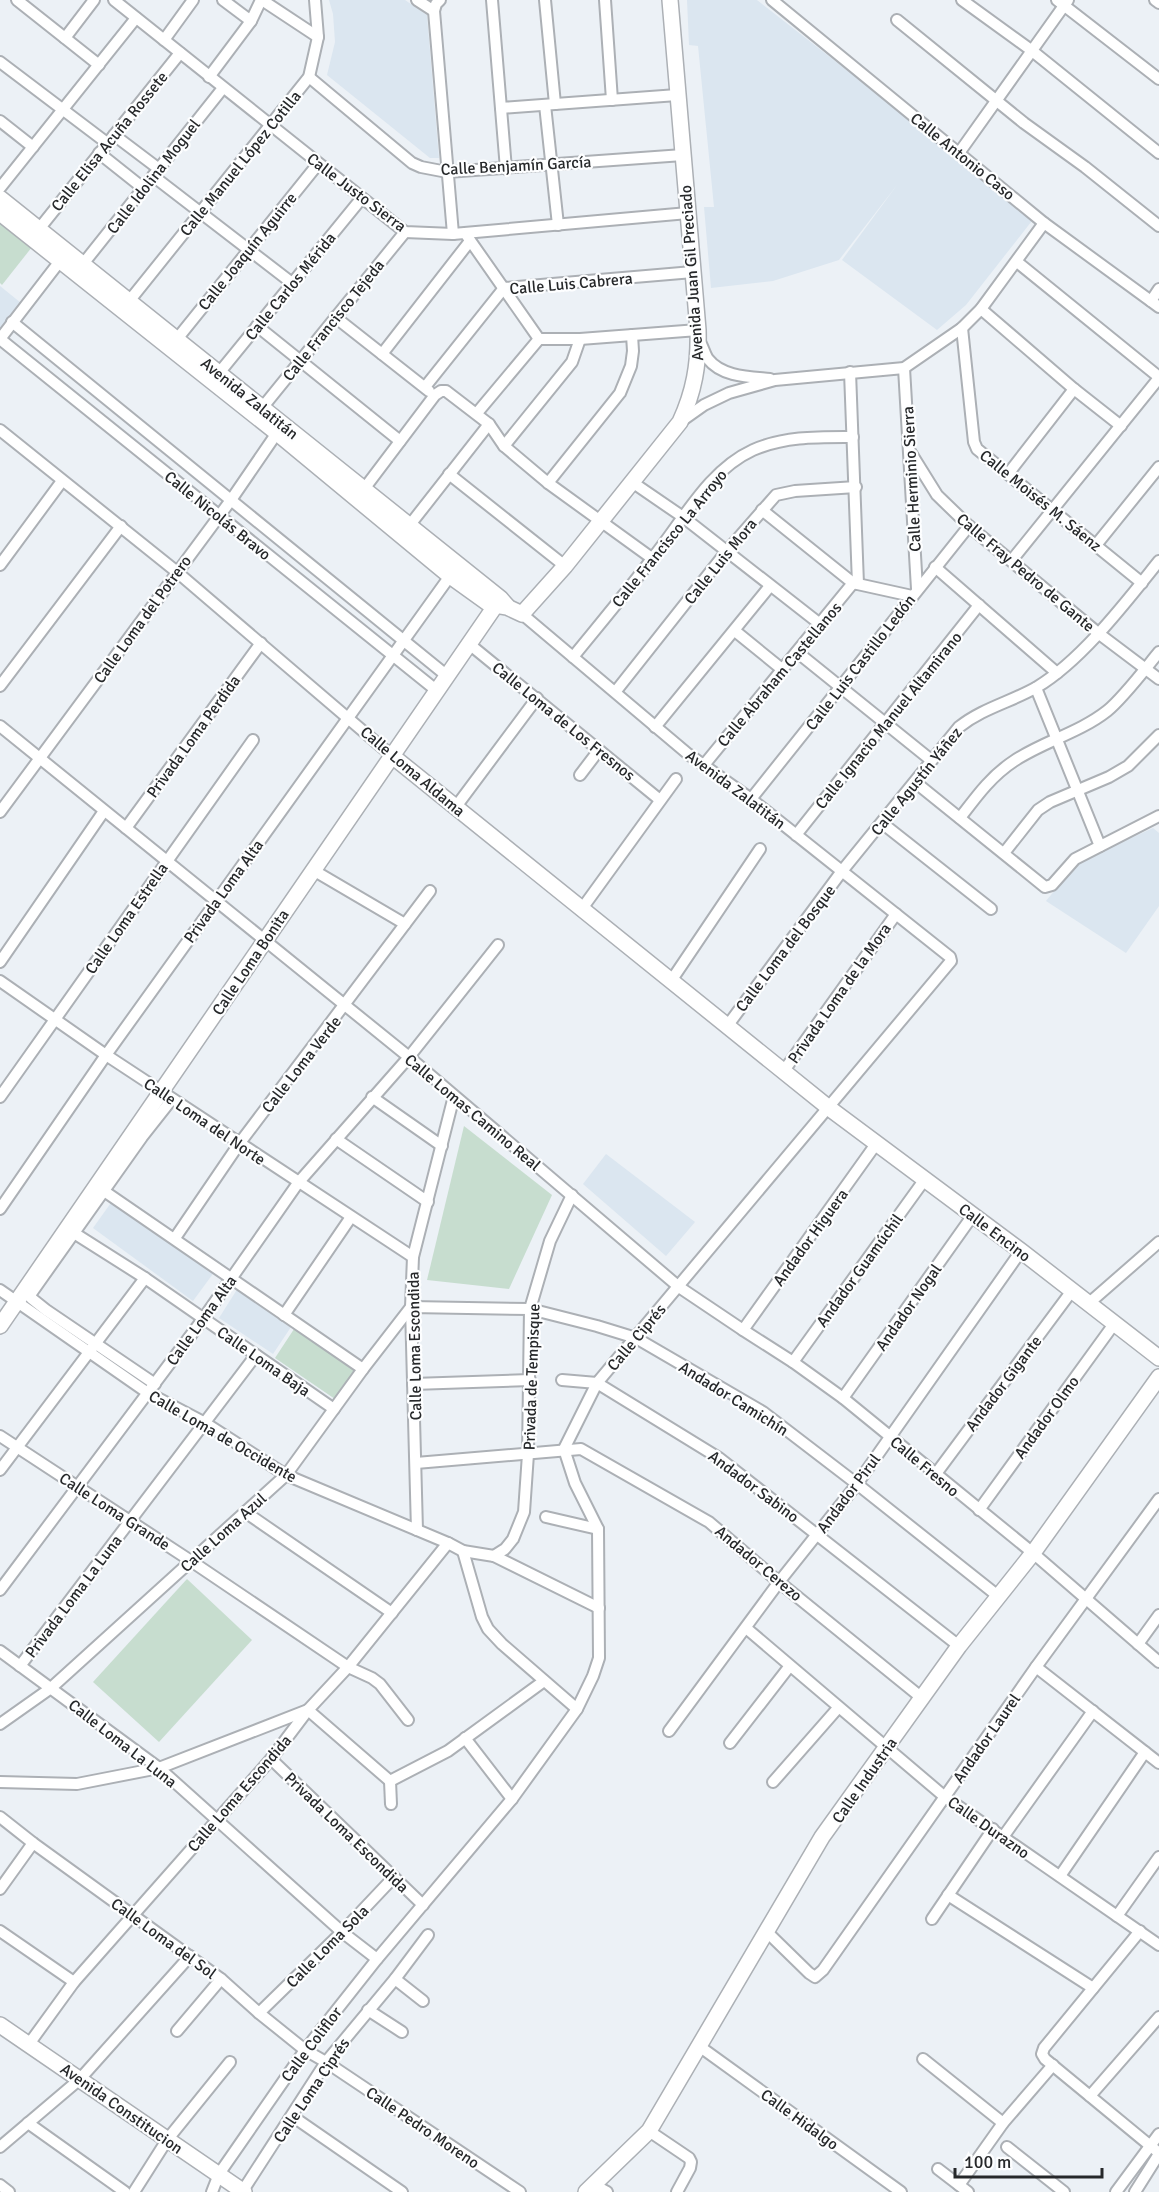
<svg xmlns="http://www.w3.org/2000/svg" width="1159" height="2192" font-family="Signika,sans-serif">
	<rect width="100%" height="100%" fill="#ecf1f6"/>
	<g fill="#dbe6f0">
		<polygon points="329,0 405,0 427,15 439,158 430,158 327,75 335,42 333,14"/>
		<polygon points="687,0 757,0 1035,217 966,305 937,330 842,260 897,185 839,260 773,281 711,288 704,207 714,207 698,46 689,45"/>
		<polygon points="0,286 21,303 0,331"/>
		<polygon points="1153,828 1159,833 1159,906 1126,953 1046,901 1078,862"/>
		<polygon points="606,1154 695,1222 666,1256 583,1184"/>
		<polygon points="113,1200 215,1271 193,1301 93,1228"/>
		<polygon points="238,1288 293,1324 273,1354 219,1318"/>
	</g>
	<g fill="#c7ddcf">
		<polygon points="0,221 32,247 2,285 0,283"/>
		<polygon points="464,1126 552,1195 509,1289 427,1280"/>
		<polygon points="296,1326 358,1368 335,1399 275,1358"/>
		<polygon points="187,1579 252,1640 159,1742 93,1682"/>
	</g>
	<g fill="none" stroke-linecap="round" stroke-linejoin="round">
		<g stroke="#acb0b5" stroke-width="14">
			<g id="street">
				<polyline points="17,0 99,65"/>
				<polyline points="114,0 405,232 453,234 688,213"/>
				<polyline points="223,0 251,21"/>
				<polyline points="262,0 318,37"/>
				<polyline points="417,0 434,11"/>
				<polyline points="440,0 436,4 434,11 453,234"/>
				<polyline points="492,0 506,169"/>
				<polyline points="545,0 555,104"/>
				<polyline points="605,0 612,100"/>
				<polyline points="772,0 1044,223 1159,307"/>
				<polyline points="962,0 1031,50 1159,153"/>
				<polyline points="1057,0 1159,79"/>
				<polyline points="1155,0 1159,3"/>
				<polyline points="897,20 1024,123 1085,167 1159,226"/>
				<polyline points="65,38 94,0"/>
				<polyline points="164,40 193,0"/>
				<polyline points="0,62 107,143"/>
				<polyline points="209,77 251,21 261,0"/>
				<polyline points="309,77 412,163 421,167 447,172 683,155"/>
				<polyline points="545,105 558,225"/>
				<polyline points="501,108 677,95"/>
				<polyline points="0,121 33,147"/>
				<polyline points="114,135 159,169"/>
				<polyline points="99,153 143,188"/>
				<polyline points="959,153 1068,0"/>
				<polyline points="153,176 292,283"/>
				<polyline points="0,188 136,18"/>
				<polyline points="39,229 180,53"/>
				<polyline points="467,236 539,339"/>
				<polyline points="1017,262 1159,377"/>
				<polyline points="83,264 223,88"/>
				<polyline points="1151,301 1159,289"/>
				<polyline points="126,305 309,77 318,37 315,0"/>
				<polyline points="981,309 1074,389 1121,426"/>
				<polyline points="335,317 429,391"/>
				<polyline points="12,322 446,675"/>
				<polyline points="257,326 400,441"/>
				<polyline points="962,328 974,442 977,449 1142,583"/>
				<polyline points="0,339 436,690"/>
				<polyline points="0,339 60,261"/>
				<polyline points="177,339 318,164"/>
				<polyline points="539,339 580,339 698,330"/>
				<path d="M700,342C703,347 705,355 708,359C722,377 750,377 770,379"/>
				<polyline points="382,354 470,241"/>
				<polyline points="904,368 917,589"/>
				<polyline points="850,372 858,584"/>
				<polyline points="219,373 361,199"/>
				<polyline points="425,387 504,288 693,272"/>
				<polyline points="262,408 405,232"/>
				<polyline points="477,413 539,339"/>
				<polyline points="680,422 704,405 729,393 775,380 904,368 962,328 981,309 1044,223"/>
				<polyline points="0,430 177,572 391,755"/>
				<polyline points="504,446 572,362 580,339"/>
				<polyline points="909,450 937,495 969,526 1098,633 1159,679"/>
				<polyline points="449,474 565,566"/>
				<polyline points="1008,474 1074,389"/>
				<polyline points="632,482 683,517 820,624"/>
				<polyline points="548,483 620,393 631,366 633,351 632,335"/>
				<polyline points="364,489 435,395 441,391 446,391 489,424 504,446 548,483 653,559"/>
				<polyline points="762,510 853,583 912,596"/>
				<polyline points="409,526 489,424"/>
				<polyline points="1096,545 1159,467"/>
				<polyline points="1012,560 1159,378"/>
				<polyline points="0,565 62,481"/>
				<polyline points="935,567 1057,673"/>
				<polyline points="735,631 783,670"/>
				<polyline points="468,643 660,800"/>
				<polyline points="797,652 931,760"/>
				<path d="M573,657C599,625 626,593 651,560C682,523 707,471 753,450C785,436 819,437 853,437"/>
				<polyline points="0,686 121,526"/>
				<polyline points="1036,688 1100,846"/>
				<polyline points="616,691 726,552 776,495 795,491 856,487"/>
				<polyline points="0,726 409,1057 679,1287 743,1330 793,1362 843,1398 1033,1553 1159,1662"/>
				<polyline points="655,727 770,586"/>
				<polyline points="704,765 853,583"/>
				<polyline points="580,775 599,750"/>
				<polyline points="915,782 1045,887 1052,885 1075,859 1159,816"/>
				<polyline points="751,799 969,526"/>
				<polyline points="455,808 537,698"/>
				<polyline points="0,812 231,500 281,427"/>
				<path d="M960,818C976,797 991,776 1014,761C1042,742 1079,733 1107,711C1123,698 1145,669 1159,652"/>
				<polyline points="882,823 991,909"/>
				<polyline points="126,828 261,643"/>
				<polyline points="796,835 979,605"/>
				<polyline points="1004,853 1038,810 1050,802 1109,777 1128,766 1159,735"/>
				<polyline points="313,870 405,924"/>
				<polyline points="581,910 676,779"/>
				<polyline points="0,962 104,811"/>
				<polyline points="0,981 106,1055 413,1257"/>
				<polyline points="671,981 760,849"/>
				<path d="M728,1025L842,871L959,727C983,708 1011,702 1037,687C1082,660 1126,602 1159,561"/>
				<polyline points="783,1072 896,914"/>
				<polyline points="0,1097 253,740"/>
				<polyline points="372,1097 442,1146"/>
				<polyline points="336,1139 428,1202"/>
				<polyline points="104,1191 363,1369"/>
				<polyline points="0,1209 106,1055 450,576"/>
				<polyline points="74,1233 145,1278 334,1409"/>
				<polyline points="175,1238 239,1144 430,891"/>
				<polyline points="0,1290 148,1393 205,1423 286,1475 448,1543 463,1551 494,1556 599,1608"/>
				<polyline points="1088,1304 1159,1242"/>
				<polyline points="284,1315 351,1217"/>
				<polyline points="743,1330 876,1144"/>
				<polyline points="793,1362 925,1179"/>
				<polyline points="562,1380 597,1383 719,1458 959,1646"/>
				<polyline points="155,1384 46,1310 31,1298 30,1295 142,1137 172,1099"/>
				<polyline points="413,1384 530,1380"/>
				<polyline points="843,1398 973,1215"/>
				<polyline points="0,1436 191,1561 348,1667 372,1678 380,1684 408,1720"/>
				<polyline points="416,1463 581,1449 709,1522 779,1582 922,1698"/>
				<polyline points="0,1470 145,1278"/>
				<polyline points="935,1475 1071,1292"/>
				<polyline points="979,1510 1114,1324"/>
				<polyline points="245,1512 392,1613"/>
				<polyline points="546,1517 598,1529"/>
				<polyline points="417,1530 411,1307 413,1257 454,1096"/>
				<polyline points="463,1551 482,1617 488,1629 502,1644 577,1709"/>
				<polyline points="494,1556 505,1549 513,1539 524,1512 528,1454 530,1309 550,1241 572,1195"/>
				<polyline points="0,1590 203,1319 298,1183 409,1057 498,945"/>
				<polyline points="746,1628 945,1797 1159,1945"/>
				<polyline points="1138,1644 1159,1615"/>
				<polyline points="0,1651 159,1768 342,1932 377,1959"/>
				<polyline points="20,1666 256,1355"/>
				<polyline points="1036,1667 1159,1763"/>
				<polyline points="0,1724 51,1688 286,1475 363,1369 411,1307 530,1309 597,1326 636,1338 763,1412 857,1484 998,1596"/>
				<polyline points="669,1731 779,1582 857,1484 1021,1251"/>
				<polyline points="465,1738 512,1799"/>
				<polyline points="730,1743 789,1667"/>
				<polyline points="271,1759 423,1905"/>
				<polyline points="390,1781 448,1751 544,1681"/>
				<polyline points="390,1781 391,1804"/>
				<polyline points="0,1782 77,1784 159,1768 308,1710 390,1781"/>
				<polyline points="773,1782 838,1708"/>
				<polyline points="0,1817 33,1843 221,1979 259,2013 305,2050 326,2062 520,2192"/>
				<polyline points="1003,1837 1093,1711"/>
				<polyline points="1060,1876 1145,1752"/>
				<polyline points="0,1889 33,1843"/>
				<polyline points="948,1895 1093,1988"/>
				<polyline points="1117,1916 1159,1857"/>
				<polyline points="932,1919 993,1829"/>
				<polyline points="0,1931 74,1982"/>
				<polyline points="1140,1931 1044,2048 1042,2054 1045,2059 1159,2153"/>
				<polyline points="767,1932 809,1973 815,1977 823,1970 1036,1667 1159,1499"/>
				<polyline points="395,1979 423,2001"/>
				<polyline points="368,2010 402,2032"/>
				<polyline points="259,2013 342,1932 394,1877"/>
				<polyline points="177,2031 221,1979"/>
				<polyline points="29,2044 74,1982 271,1759 308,1710 348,1667 448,1543"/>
				<polyline points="699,2046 901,2192"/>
				<polyline points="923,2059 1003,2123"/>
				<polyline points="1090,2096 1159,2017"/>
				<polyline points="292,2116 402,2192"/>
				<polyline points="28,2123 125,2192"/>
				<polyline points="649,2131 689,2158 691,2162 690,2168 677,2192"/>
				<polyline points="0,2147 80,2079 190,1956"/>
				<polyline points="1007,2147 1064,2192"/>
				<polyline points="938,2169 968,2192"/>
				<polyline points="0,2185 9,2192"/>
				<polyline points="594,2185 607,2192"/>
				<polyline points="959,2185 1003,2123 1053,2065"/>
				<polyline points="134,2192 167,2140 230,2062"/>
				<polyline points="212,2192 219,2174 305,2050 377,1959 512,1799 577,1709 593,1676 599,1658 598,1529 575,1483 564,1449 597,1383 951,961 950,957 751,799 688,754 522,614"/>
				<polyline points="242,2192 326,2062 395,1979 428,1935"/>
				<polyline points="1116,2192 1159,2134"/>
				<polyline points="1135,2192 1159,2154"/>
			</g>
		</g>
		<g stroke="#acb0b5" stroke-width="18">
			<g id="secondary">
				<polyline points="0,198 500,598 507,606"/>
				<path d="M0,213L277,433L450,576L489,604L507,607L522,614L565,566L680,422C694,392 699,364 698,330L670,0"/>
				<polyline points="391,755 829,1108 1021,1251 1159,1358"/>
				<polyline points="0,1326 500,599"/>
				<polyline points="0,2025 244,2192"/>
				<polyline points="586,2192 649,2131 822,1837 959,1646 1033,1553 1159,1377"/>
			</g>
		</g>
		<use href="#street" stroke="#fff" stroke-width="10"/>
		<use href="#secondary" stroke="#fff" stroke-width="15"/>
	</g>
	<g text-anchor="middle" stroke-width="4.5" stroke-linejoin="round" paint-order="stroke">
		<g font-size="16" fill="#26282a" stroke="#fdfeff">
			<text transform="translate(109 141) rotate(-51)" y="6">Calle Elisa Acuña Rossete</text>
			<text transform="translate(963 156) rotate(39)" y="6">Calle Antonio Caso</text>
			<text transform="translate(240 163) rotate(-51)" y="6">Calle Manuel López Cotilla</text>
			<text transform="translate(516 165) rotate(-3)" y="6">Calle Benjamín García</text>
			<text transform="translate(153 176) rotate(-52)" y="6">Calle Idolina Moguel</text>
			<text transform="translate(357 192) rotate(37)" y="6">Calle Justo Sierra</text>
			<text transform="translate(247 251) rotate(-51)" y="6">Calle Joaquín Aguirre</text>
			<text transform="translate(691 273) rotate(-94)" y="6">Avenida Juan Gil Preciado</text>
			<text transform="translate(571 283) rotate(-5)" y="6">Calle Luis Cabrera</text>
			<text transform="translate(290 286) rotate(-51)" y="6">Calle Carlos Mérida</text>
			<text transform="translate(333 320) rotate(-51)" y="6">Calle Francisco Tejeda</text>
			<text transform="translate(250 398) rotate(39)" y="6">Avenida Zalatitán</text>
			<text transform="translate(911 479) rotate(-93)" y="6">Calle Herminio Sierra</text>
			<text transform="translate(1041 500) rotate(39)" y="6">Calle Moisés M. Sáenz</text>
			<text transform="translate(218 515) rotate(39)" y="6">Calle Nicolás Bravo</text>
			<text transform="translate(669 538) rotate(-51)" y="6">Calle Francisco La Arroyo</text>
			<text transform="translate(720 561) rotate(-51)" y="6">Calle Luis Mora</text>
			<text transform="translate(1026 572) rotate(40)" y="6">Calle Fray Pedro de Gante</text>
			<text transform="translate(142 619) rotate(-54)" y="6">Calle Loma del Potrero</text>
			<text transform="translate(860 662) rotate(-52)" y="6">Calle Luis Castillo Ledón</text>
			<text transform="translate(779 674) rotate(-50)" y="6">Calle Abraham Castellanos</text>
			<text transform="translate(888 720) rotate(-51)" y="6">Calle Ignacio Manuel Altamirano</text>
			<text transform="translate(564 721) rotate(39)" y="6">Calle Loma de Los Fresnos</text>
			<text transform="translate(193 736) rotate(-54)" y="6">Privada Loma Perdida</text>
			<text transform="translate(413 771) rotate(40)" y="6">Calle Loma Aldama</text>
			<text transform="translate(916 781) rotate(-51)" y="6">Calle Agustín Yáñez</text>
			<text transform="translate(736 789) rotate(37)" y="6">Avenida Zalatitán</text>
			<text transform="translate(223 891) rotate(-54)" y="6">Privada Loma Alta</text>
			<text transform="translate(126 918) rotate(-55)" y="6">Calle Loma Estrella</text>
			<text transform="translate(785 948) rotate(-53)" y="6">Calle Loma del Bosque</text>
			<text transform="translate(250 962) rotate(-56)" y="6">Calle Loma Bonita</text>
			<text transform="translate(839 993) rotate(-55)" y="6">Privada Loma de la Mora</text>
			<text transform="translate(301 1064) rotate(-52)" y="6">Calle Loma Verde</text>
			<text transform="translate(473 1112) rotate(40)" y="6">Calle Lomas Camino Real</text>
			<text transform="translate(205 1121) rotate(34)" y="6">Calle Loma del Norte</text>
			<text transform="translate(995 1232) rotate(37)" y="6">Calle Encino</text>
			<text transform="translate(810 1237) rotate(-54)" y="6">Andador Higuera</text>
			<text transform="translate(859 1270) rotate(-54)" y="6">Andador Guamúchil</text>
			<text transform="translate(908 1307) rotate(-55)" y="6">Andador Nogal</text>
			<text transform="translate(201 1320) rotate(-54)" y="6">Calle Loma Alta</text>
			<text transform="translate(636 1337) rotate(-50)" y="6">Calle Ciprés</text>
			<text transform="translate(414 1346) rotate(-91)" y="6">Calle Loma Escondida</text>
			<text transform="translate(264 1361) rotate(35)" y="6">Calle Loma Baja</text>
			<text transform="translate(531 1377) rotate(-88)" y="6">Privada de Tempisque</text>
			<text transform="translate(1003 1383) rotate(-53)" y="6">Andador Gigante</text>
			<text transform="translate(734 1398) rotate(32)" y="6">Andador Camichín</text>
			<text transform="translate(1046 1417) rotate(-54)" y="6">Andador Olmo</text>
			<text transform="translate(223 1436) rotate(30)" y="6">Calle Loma de Occidente</text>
			<text transform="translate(925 1466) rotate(40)" y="6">Calle Fresno</text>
			<text transform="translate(754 1486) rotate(37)" y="6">Andador Sabino</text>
			<text transform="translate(848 1493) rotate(-53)" y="6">Andador Pirul</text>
			<text transform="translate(115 1511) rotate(33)" y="6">Calle Loma Grande</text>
			<text transform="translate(223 1532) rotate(-42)" y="6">Calle Loma Azul</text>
			<text transform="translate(759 1563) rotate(40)" y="6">Andador Cerezo</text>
			<text transform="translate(73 1596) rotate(-53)" y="6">Privada Loma La Luna</text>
			<text transform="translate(986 1738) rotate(-55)" y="6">Andador Laurel</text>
			<text transform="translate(123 1743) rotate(38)" y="6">Calle Loma La Luna</text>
			<text transform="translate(864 1780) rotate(-55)" y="6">Calle Industria</text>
			<text transform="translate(239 1793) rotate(-49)" y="6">Calle Loma Escondida</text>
			<text transform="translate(989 1827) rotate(35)" y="6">Calle Durazno</text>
			<text transform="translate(347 1832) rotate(44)" y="6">Privada Loma Escondida</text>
			<text transform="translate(164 1938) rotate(36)" y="6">Calle Loma del Sol</text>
			<text transform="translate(327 1946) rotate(-45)" y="6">Calle Loma Sola</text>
			<text transform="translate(311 2044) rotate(-53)" y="6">Calle Coliflor</text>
			<text transform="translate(311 2090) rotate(-56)" y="6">Calle Loma Ciprés</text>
			<text transform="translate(122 2108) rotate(35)" y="6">Avenida Constitucion</text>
			<text transform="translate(800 2119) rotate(36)" y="6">Calle Hidalgo</text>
			<text transform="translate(423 2127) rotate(34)" y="6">Calle Pedro Moreno</text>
		</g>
	</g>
	<path d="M955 2168v9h147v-9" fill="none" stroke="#26282a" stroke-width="3"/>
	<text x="964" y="2168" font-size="18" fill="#26282a" stroke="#fdfeff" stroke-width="4.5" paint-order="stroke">100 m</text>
</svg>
